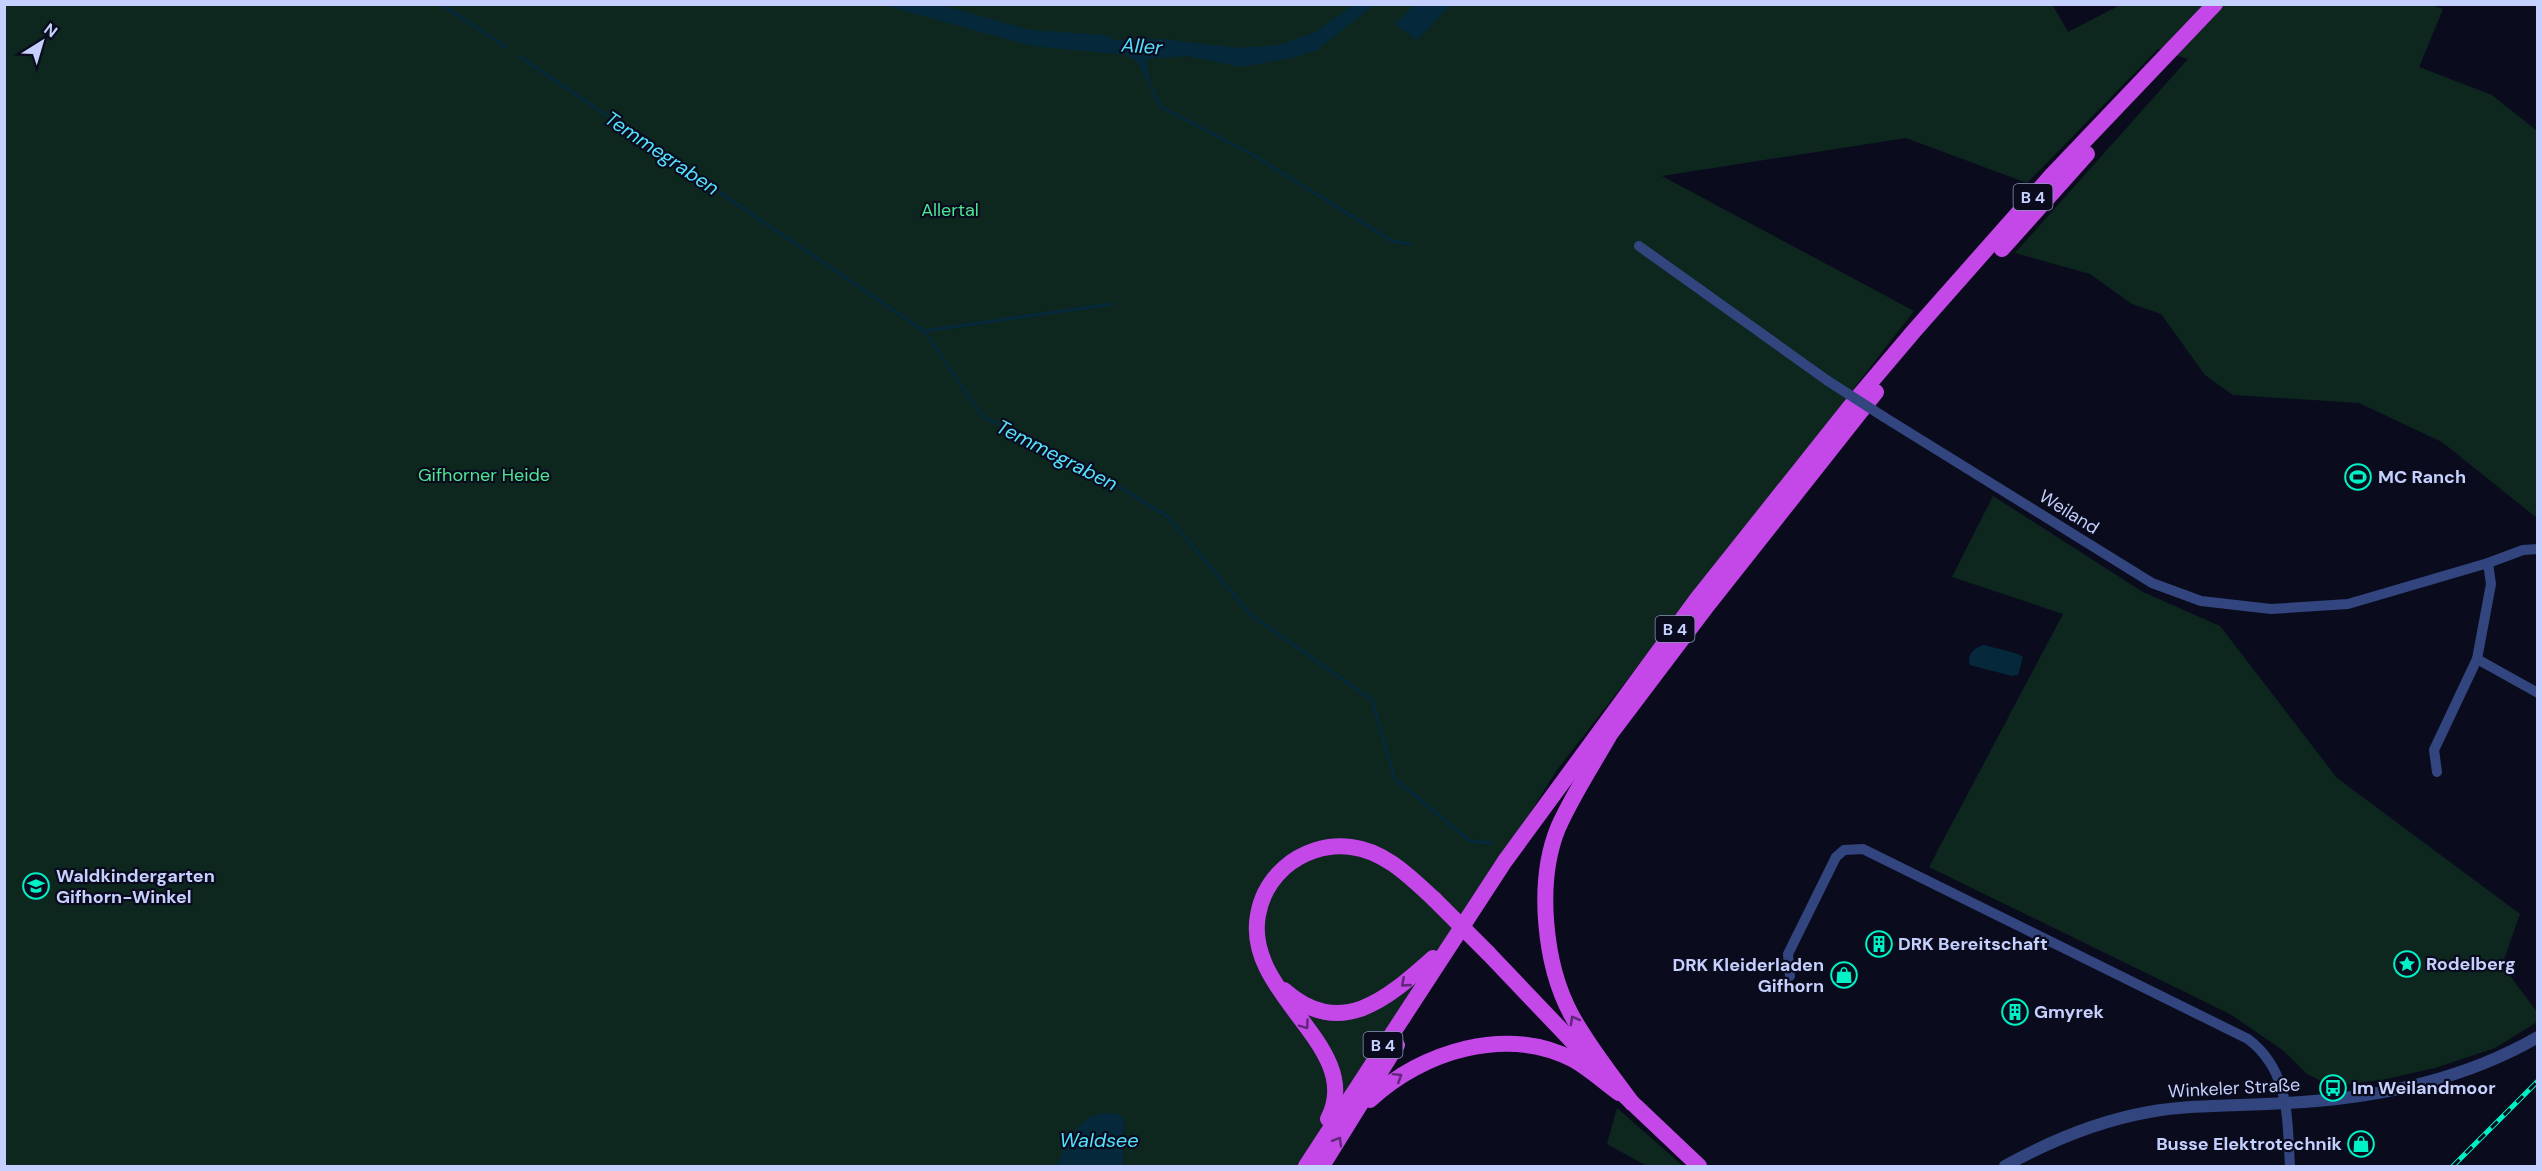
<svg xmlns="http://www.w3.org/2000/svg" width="2542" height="1171" font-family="'DM Sans',sans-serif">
	<rect width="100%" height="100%" fill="#0a0c1d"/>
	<g fill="#0d271f">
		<polygon points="2052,4 2068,32 2120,5 2429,4 2443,9 2419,67 2492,95 2537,131 2537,518 2442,442 2359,403 2233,395 2205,375 2161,314 2132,304 2090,274 2015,253 2188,59 2158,49 2027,183 1906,138 1662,176 1914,311 1557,770 1309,1166 1123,1166 1124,1118 1070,1140 1056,1166 5,1166 5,5"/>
		<polygon points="1993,496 2143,592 2220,626 2337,778 2520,914 2502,965 2537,1012 2537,1022 2495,1048 2435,1068 2381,1080 2332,1086 2307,1074 2284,1051 2230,1014 1929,867 2063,614 1952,577"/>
		<polygon points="1617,1108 1683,1166 1647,1166 1607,1144"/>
	</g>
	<g fill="#05283b">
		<polygon points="883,5 941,5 1030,30 1105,35 1115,40 1161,39 1239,48 1278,45 1316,32 1353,5 1374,5 1317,50 1296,57 1241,67 1187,56 1146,59 1152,91 1137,61 1126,55 1032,46"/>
		<polygon points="1414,5 1414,4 1451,5 1417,40 1395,24"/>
		<path d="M1984,645L2018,654L2023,657L2018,675L2012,676L1970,665C1966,655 1975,647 1984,645Z"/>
		<path d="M1102,1113L1118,1114L1124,1118L1123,1166H1056C1067,1145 1076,1118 1102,1113Z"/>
	</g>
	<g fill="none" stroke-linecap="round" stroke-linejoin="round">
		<g stroke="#05283b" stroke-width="3">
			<polyline points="441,4 506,47"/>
			<polyline points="519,56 924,331 983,417 1075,460 1167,516 1251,615 1372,700 1395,779 1470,841 1492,843"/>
			<polyline points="1152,89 1161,107 1250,153 1392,241 1410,244"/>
			<polyline points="924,331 1112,304"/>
		</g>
		<g stroke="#32457f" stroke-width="10">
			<polyline points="1639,246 1828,381"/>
			<polyline points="1884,417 2152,583 2201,601 2271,609 2348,604 2488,563 2523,550 2538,549"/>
			<polyline points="2477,659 2538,693"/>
			<polyline points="2437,772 2434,750 2477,659 2491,584 2488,563"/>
			<path d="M1790,976L1788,954L1836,857L1844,850L1863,849L2248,1039C2290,1071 2287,1118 2290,1166"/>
		</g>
		<path stroke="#32457f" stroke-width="12" d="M2005,1166C2050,1141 2098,1121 2149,1112C2193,1104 2240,1106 2285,1103C2373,1099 2460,1082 2538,1037"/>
		<g stroke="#c447e8" stroke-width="16">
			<polyline points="2002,249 2087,154"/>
			<path d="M1609,736C1592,766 1572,796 1558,828C1536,882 1544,965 1572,1016C1589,1047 1611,1074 1632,1103"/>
			<polyline points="1608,737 1707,606 1876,392"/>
			<polyline points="1488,953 1589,1059"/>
			<path d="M1284,990C1341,1041 1389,997 1433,958"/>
			<polyline points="1624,1095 1699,1166"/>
			<path d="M1370,1100C1422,1051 1507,1025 1574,1060C1590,1069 1605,1083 1619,1093"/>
			<path d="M1328,1119C1366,1047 1243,995 1258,915C1261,897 1270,881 1284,868C1302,852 1326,844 1351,847C1385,851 1410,877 1434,899"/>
			<polyline points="1306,1166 1505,861 1697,599 1853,403 1914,331 2051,176 2215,4"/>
			<polyline points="1322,1166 1397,1045"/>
		</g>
		<g stroke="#00f1c5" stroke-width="5">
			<polyline id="rail" points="2453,1166 2538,1081"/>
		</g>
		<use href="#rail" stroke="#0a0c1d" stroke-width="3" stroke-dasharray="9" stroke-linecap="butt"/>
		<polyline stroke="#32457f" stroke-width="10" points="1828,381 1884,417"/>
		<polyline stroke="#c447e8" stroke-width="16" points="1434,899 1488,953"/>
	</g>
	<defs><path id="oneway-chevron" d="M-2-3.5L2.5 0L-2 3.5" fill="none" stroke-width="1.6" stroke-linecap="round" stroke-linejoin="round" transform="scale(1.5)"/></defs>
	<g stroke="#5e2778">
		<use href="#oneway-chevron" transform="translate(1405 983) rotate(139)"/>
		<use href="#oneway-chevron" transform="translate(1574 1020) rotate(-119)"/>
		<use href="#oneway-chevron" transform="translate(1305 1025) rotate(54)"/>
		<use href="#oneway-chevron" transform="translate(1398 1077) rotate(-32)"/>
		<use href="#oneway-chevron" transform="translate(1338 1141) rotate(-59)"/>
	</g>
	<defs>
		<g id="stadium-ring" transform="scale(1.35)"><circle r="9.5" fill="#0a0c1d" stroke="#00f1c5" stroke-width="1.5"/><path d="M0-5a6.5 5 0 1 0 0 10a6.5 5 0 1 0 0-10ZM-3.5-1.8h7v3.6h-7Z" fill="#00f1c5"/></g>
		<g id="school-ring" transform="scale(1.35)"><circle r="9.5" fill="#0a0c1d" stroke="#00f1c5" stroke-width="1.5"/><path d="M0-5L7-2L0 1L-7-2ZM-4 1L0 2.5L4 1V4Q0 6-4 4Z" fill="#00f1c5"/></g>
		<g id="building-ring" transform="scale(1.35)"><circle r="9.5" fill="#0a0c1d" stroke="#00f1c5" stroke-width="1.5"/><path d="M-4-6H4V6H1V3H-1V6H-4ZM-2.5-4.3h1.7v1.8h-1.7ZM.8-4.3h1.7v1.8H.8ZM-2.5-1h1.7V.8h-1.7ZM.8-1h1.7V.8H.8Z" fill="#00f1c5"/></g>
		<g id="sight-ring" transform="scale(1.35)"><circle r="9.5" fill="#0a0c1d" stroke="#00f1c5" stroke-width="1.5"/><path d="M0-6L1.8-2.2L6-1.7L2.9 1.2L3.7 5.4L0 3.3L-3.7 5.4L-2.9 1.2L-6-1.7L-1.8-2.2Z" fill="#00f1c5"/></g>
		<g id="shop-ring" transform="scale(1.35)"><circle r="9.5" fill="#0a0c1d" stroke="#00f1c5" stroke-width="1.5"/><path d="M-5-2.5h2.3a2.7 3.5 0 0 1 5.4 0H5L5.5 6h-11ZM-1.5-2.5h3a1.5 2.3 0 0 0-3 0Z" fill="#00f1c5"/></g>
		<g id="bus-ring" transform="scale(1.35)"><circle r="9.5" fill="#0a0c1d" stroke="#00f1c5" stroke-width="1.5"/><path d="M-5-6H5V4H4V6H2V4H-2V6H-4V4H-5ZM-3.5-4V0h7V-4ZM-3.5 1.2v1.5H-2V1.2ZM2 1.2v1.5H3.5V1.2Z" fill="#00f1c5"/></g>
	</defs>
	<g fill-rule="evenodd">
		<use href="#stadium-ring" x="2358" y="477"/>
		<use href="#school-ring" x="36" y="886"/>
		<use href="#building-ring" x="1879" y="944"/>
		<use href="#sight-ring" x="2407" y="964"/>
		<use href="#shop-ring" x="1844" y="975"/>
		<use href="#building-ring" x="2015" y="1012"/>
		<use href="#bus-ring" x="2333" y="1088"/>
		<use href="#shop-ring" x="2361" y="1144"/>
	</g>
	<g text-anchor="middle" stroke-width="4.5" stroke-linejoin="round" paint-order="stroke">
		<g fill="#0a0c1d" stroke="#8e95bb" stroke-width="1.5">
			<rect x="2013.5" y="184" width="39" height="26" rx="4.5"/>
			<rect x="1655.5" y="616" width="39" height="26" rx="4.5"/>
			<rect x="1363.5" y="1032" width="39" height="26" rx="4.5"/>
		</g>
		<g font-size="16" font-weight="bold" fill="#c6d0ff">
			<text x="2033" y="203">B 4</text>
			<text x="1675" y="635">B 4</text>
			<text x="1383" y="1051">B 4</text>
		</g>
		<g font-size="18" fill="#4ce694" stroke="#0a0c1d">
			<text x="950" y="216">Allertal</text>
			<text x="484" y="481">Gifhorner Heide</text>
		</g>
		<g font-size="18" font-weight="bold" fill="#c6d0ff" stroke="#0a0c1d" text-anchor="start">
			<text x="2378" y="483">MC Ranch</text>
			<text x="56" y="882">Waldkindergarten<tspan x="56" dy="21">Gifhorn-Winkel</tspan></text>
			<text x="1898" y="950">DRK Bereitschaft</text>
			<text x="2426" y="970">Rodelberg</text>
			<text x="1824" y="971" text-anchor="end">DRK Kleiderladen<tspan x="1824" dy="21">Gifhorn</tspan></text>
			<text x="2034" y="1018">Gmyrek</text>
			<text x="2352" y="1094">Im Weilandmoor</text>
			<text x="2342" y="1150" text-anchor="end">Busse Elektrotechnik</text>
		</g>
		<g font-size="18" fill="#c6d0ff" stroke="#0a0c1d">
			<text transform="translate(2069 512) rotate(32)" y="6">Weiland</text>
			<text transform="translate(2234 1088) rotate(-3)" y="6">Winkeler Straße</text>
		</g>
		<g font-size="20" font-style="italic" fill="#54e0ff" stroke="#0a0c1d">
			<text transform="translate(1142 46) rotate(4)" y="7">Aller</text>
			<text transform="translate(662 153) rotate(34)" y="7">Temmegraben</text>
			<text transform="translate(1057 455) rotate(27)" y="7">Temmegraben</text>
			<text x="1099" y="1147">Waldsee</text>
		</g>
	</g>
	<rect width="2542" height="1171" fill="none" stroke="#c6d0ff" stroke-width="12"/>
	<g transform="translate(42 42) rotate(37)" stroke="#0a0c1d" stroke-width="4.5" paint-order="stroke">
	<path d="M0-4.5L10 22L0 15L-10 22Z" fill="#c6d0ff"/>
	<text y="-9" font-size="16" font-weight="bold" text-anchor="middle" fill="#c6d0ff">N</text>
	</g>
</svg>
